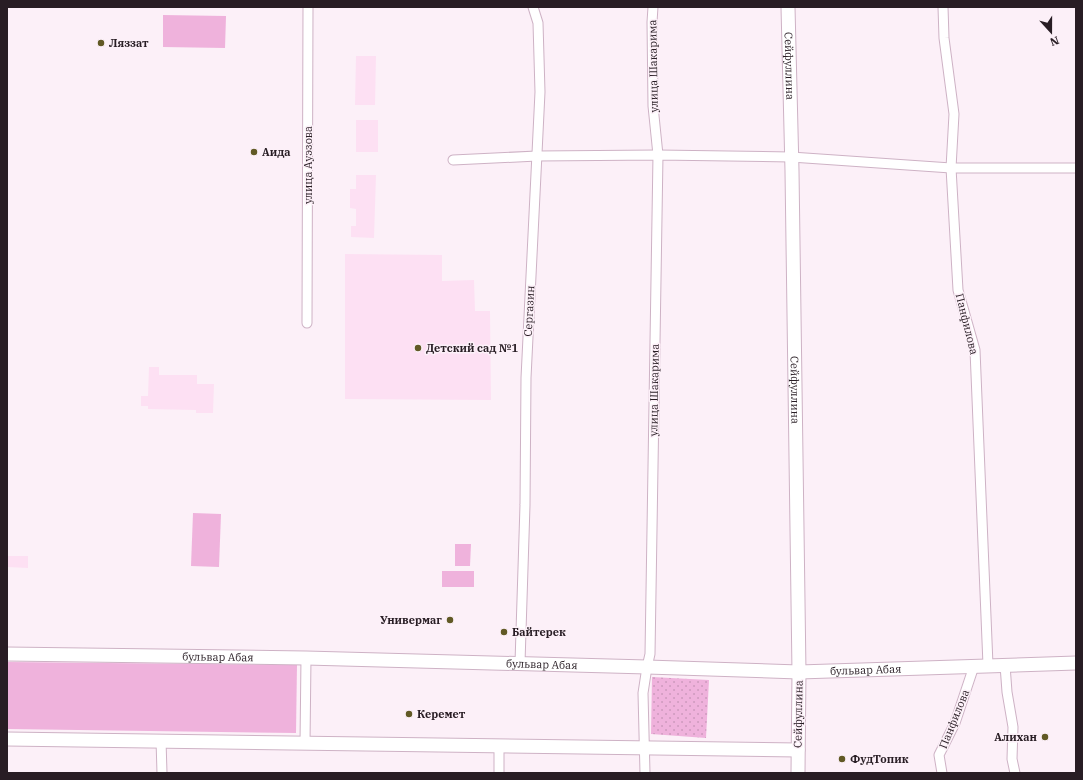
<svg xmlns="http://www.w3.org/2000/svg" width="1083" height="780" font-family="'IBM Plex Serif',serif">
	<defs>
		<pattern id="grass-dots" width="8" height="8" patternUnits="userSpaceOnUse"><rect width="8" height="8" fill="#efb2dc"/><path d="M2 2h.1M6 6h.1" fill="none" stroke="#cd99bd" stroke-width="1.8" stroke-linecap="round"/></pattern>
	</defs>
	<rect width="100%" height="100%" fill="#fcf0f8"/>
	<g fill="#fde0f3">
		<polygon points="356,56 376,56 375,105 355,105"/>
		<rect x="356" y="120" width="22" height="32"/>
		<polygon points="356,175 376,175 374,238 351,237 351,226 356,226 356,209 350,208 350,189 356,189"/>
		<polygon points="345,254 442,255 442,281 474,280 475,311 490,311 491,400 345,399"/>
		<polygon points="149,367 159,367 159,375 197,375 197,384 214,384 213,413 196,413 196,410 148,409 148,406 141,406 141,396 148,396"/>
		<polygon points="7,556 28,556 28,568 7,567"/>
	</g>
	<polygon fill="url(#grass-dots)" points="652,677 709,680 706,738 651,734"/>
	<g fill="#efb2dc">
		<polygon points="163,15 226,16 225,48 163,47"/>
		<polygon points="193,513 221,514 219,567 191,566"/>
		<polygon points="455,544 471,544 470,566 455,566"/>
		<rect x="442" y="571" width="32" height="16"/>
		<polygon points="7,662 297,665 296,733 7,729"/>
	</g>
	<g fill="none" stroke-linecap="round" stroke-linejoin="round">
		<g stroke="#ceb2c5" stroke-width="11">
			<g id="street">
				<polyline points="943,7 944,38 954,114 951,168 958,290 975,350 988,665"/>
				<polyline points="453,160 537,156 658,155 791,157 951,168 1076,168"/>
				<polyline points="307,323 308,7"/>
				<polyline points="520,663 525,505 526,378 540,92 538,23 533,7"/>
				<polyline points="1005,665 1007,692 1013,727 1012,759 1015,773"/>
				<polyline points="161,740 162,773"/>
				<polyline points="305,743 306,658"/>
				<polyline points="499,773 499,745"/>
				<polyline points="645,773 643,693 647,667 650,654 658,155 653,106 652,22 653,7"/>
				<polyline points="942,773 939,755 955,723 974,666"/>
			</g>
		</g>
		<g stroke="#ceb2c5" stroke-width="15">
			<g id="secondary">
				<path id="s1" d="M788,7L792,171L799,672L798,773"/>
				<path id="s2" d="M7,654L306,658L647,667L799,672L1076,663"/>
				<path d="M7,739C271,741 534,748 798,750"/>
			</g>
		</g>
		<use href="#street" stroke="#fff" stroke-width="9"/>
		<use href="#secondary" stroke="#fff" stroke-width="13"/>
	</g>
	<g fill="#615925" stroke="#fcf0f8" stroke-width="1.5">
		<circle cx="101" cy="43" r="4"/>
		<circle cx="254" cy="152" r="4"/>
		<circle cx="418" cy="348" r="4"/>
		<circle cx="450" cy="620" r="4"/>
		<circle cx="504" cy="632" r="4"/>
		<circle cx="409" cy="714" r="4"/>
		<circle cx="1045" cy="737" r="4"/>
		<circle cx="842" cy="759" r="4"/>
	</g>
	<g text-anchor="middle" stroke-width="3" stroke-linejoin="round" paint-order="stroke">
		<g font-size="11" font-weight="bold" fill="#281d24" stroke="#fcf0f8" text-anchor="start">
			<text x="109" y="47">Ляззат</text>
			<text x="262" y="156">Аида</text>
			<text x="426" y="352">Детский сад №1</text>
			<text x="442" y="624" text-anchor="end">Универмаг</text>
			<text x="512" y="636">Байтерек</text>
			<text x="417" y="718">Керемет</text>
			<text x="1037" y="741" text-anchor="end">Алихан</text>
			<text x="850" y="763">ФудТопик</text>
		</g>
		<g font-size="11" fill="#281d24" stroke="#fcf0f8">
			<text transform="translate(653 66) rotate(-91)" y="4">улица Шакарима</text>
			<text dy="4" stroke="none"><textPath href="#s1" startOffset="59">Сейфуллина</textPath></text>
			<text transform="translate(308 165) rotate(-90)" y="4">улица Ауэзова</text>
			<text transform="translate(529 311) rotate(-87)" y="4">Сергазин</text>
			<text transform="translate(967 324) rotate(76)" y="4">Панфилова</text>
			<text transform="translate(654 390) rotate(-89)" y="4">улица Шакарима</text>
			<text dy="4" stroke="none"><textPath href="#s1" startOffset="383">Сейфуллина</textPath></text>
			<text dy="4" stroke="none"><textPath href="#s2" startOffset="211">бульвар Абая</textPath></text>
			<text dy="4" stroke="none"><textPath href="#s2" startOffset="535">бульвар Абая</textPath></text>
			<text dy="4" stroke="none"><textPath href="#s2" startOffset="859">бульвар Абая</textPath></text>
			<text transform="translate(798 714) rotate(-89)" y="4">Сейфуллина</text>
			<text transform="translate(954 719) rotate(-68)" y="4">Панфилова</text>
		</g>
	</g>
	<rect width="1083" height="780" fill="none" stroke="#281d24" stroke-width="16"/>
	<g transform="translate(1051 32) rotate(159)" stroke="#fcf0f8" stroke-width="3" paint-order="stroke">
	<path d="M0-3L7 15L0 10L-7 15Z" fill="#281d24"/>
	<text y="-6" font-size="11" font-weight="bold" text-anchor="middle" fill="#281d24">N</text>
	</g>
</svg>
